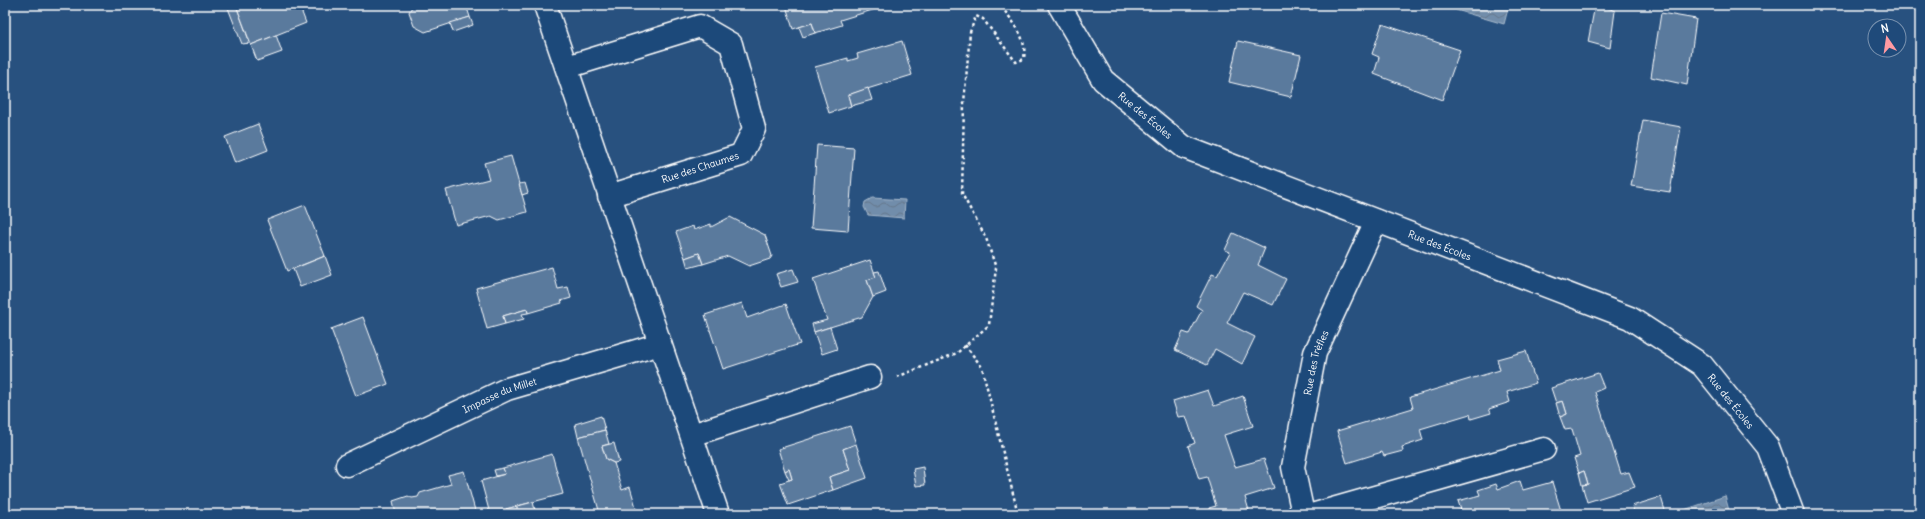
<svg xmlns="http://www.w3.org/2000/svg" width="1925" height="519" font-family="Delius,sans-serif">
	<defs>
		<pattern id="water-waves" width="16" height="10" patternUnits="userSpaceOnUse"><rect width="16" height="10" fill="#718dab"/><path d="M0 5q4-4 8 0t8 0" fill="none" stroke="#64768a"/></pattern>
	</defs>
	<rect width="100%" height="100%" fill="#28517f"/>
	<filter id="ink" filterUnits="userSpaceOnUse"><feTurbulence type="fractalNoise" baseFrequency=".025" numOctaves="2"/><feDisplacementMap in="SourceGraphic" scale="8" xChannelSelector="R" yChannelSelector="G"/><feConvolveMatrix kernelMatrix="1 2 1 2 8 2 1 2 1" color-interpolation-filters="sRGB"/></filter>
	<g filter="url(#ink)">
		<g fill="url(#water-waves)" stroke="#aabbcd">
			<polygon points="1457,5 1509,5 1504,24 1456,10"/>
			<polygon points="872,198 905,200 904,218 868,215 864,207 865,202"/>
			<polygon points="1725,496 1730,514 1682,514 1681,511"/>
		</g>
		<g fill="#5a7a9d" stroke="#fff">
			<polygon points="236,5 250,43 242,44 228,8"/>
			<polygon points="236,5 299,5 306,23 251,45"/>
			<polygon points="413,5 466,5 470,17 425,32 414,26 409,12"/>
			<polygon points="788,5 878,5 879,8 840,20 842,25 815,33 812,23 793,29 786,6"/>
			<polygon points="1595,5 1609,5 1608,8 1615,11 1610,48 1588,42"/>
			<polygon points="1661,13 1696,19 1687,85 1651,77"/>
			<polygon points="470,17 473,25 453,32 450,23"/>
			<polygon points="812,23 815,33 803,37 799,27"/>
			<polygon points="1382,24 1460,50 1442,100 1374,74 1379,57 1372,54"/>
			<polygon points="276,35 282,52 257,61 251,45"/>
			<polygon points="902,41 912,75 848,95 851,106 829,113 815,67 848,58 848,61 858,58 857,54"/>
			<polygon points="1238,41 1301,55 1291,97 1229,82"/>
			<polygon points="868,88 872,100 851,106 848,95"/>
			<polygon points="1643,120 1681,127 1670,192 1631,186"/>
			<polygon points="258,124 268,150 235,163 225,137"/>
			<polygon points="817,145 854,148 848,231 811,228"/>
			<polygon points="511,156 527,212 499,220 491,216 456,225 446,190 489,179 484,163"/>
			<polygon points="525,183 528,193 522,195 519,184"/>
			<polygon points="305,205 325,256 287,271 267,220"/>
			<polygon points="730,217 765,235 772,256 770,259 749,266 728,256 703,264 699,253 685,258 676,232 693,226 694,230 711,224 711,227"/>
			<polygon points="1233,233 1265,248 1258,265 1286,279 1273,305 1243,292 1227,323 1255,337 1242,364 1215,349 1207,365 1175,350 1183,332 1189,334 1202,310 1196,306 1212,274 1217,276 1230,252 1225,250"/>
			<polygon points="699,253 703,264 688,268 685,258"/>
			<polygon points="325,256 332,275 300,287 293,269"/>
			<polygon points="870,260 876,277 867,280 873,297 862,317 814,332 812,324 827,320 813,279"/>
			<polygon points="552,267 558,289 568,287 571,298 561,301 562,303 528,313 527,309 503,316 505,324 487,329 476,288"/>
			<polygon points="793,269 798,282 781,287 776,274"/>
			<polygon points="879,271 886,292 873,297 867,280 876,277 874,272"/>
			<polygon points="742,303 747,318 786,304 800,344 723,369 705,315"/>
			<polygon points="527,309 528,313 522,314 524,319 505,324 503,316"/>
			<polygon points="363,317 388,384 356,396 331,329"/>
			<polygon points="830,327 837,349 822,354 814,332"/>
			<polygon points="1526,351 1536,383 1507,392 1510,402 1489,409 1491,413 1471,419 1470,414 1420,429 1423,440 1402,447 1403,451 1384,456 1382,452 1347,463 1337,431 1413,408 1410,397 1500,370 1497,359"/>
			<polygon points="1598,373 1604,388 1595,392 1621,474 1629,472 1635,487 1587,502 1582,485 1588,484 1584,471 1579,473 1574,458 1580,456 1572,429 1565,430 1560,417 1567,414 1563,401 1556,403 1551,388"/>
			<polygon points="1208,390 1214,406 1243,396 1253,426 1224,435 1235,467 1264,459 1274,488 1245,497 1250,514 1211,514 1209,508 1216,506 1207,477 1199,479 1188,446 1195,443 1186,416 1178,417 1173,401"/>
			<polygon points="1563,401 1567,414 1560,417 1556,403"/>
			<polygon points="601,416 605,430 578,437 575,424"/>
			<polygon points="850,426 856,444 843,449 850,470 829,477 833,490 788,505 780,483 792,479 789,469 785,471 778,449"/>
			<polygon points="605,430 609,444 602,446 606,459 614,463 622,490 630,487 638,514 600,514 578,437"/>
			<polygon points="614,443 619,462 614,463 606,459 602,446"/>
			<polygon points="856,444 867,478 833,490 829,477 850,470 843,449"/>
			<polygon points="552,454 563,494 506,509 508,514 490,514 481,481 505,474 503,468"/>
			<polygon points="923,467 925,485 916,486 913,469"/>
			<polygon points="503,468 505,474 496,476 494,470"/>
			<polygon points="789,469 792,479 789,480 785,471"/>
			<polygon points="464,471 476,514 396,514 393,501 408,496 412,498 418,497 420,493 451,484 448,475"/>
			<polygon points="1584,471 1588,484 1582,485 1579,473"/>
			<polygon points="1520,481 1523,490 1552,482 1562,514 1448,514 1461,510 1458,501 1480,495 1478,490 1496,484 1498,489"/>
			<polygon points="1661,497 1666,514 1635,514 1632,506"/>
			<polygon points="533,502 535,510 521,514 508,514 506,509"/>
		</g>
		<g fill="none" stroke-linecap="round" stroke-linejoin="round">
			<g stroke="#fff" stroke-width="25">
				<g id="minor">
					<polyline points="545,5 718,514"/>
					<path id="s1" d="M1059,5L1103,80L1184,147L1630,318L1702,365L1768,447L1793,514"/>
					<polyline points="567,67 700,26 731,44 754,129 741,155 609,196"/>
					<polyline points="692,435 870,377"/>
					<path id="s2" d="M347,465L507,389L660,344"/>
					<path id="s3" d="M1303,514L1293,467L1315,353L1376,221"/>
					<polyline points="1315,514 1544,449"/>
				</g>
			</g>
			<g stroke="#fff" stroke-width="2.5" stroke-dasharray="3 3" stroke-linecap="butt">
				<polyline points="965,345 982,367 1018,514"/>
				<path d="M897,377L957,353L989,325L996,268L986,238L962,194L964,103L970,32L976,16L983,19L1016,62L1024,59C1027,36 1013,22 1000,5"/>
			</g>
			<use href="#minor" stroke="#1f4a7a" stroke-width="22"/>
		</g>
	</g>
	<g text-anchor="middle" stroke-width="3" stroke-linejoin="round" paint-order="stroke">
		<g font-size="10" fill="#fff" stroke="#1f4a7a">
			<text dy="4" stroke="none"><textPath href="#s1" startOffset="142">Rue des Écoles</textPath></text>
			<text transform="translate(700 167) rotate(-18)" y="4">Rue des Chaumes</text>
			<text dy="4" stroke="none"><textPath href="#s1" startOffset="466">Rue des Écoles</textPath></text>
			<text dy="4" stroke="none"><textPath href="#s3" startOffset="155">Rue des Trèfles</textPath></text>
			<text dy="4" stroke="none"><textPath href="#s2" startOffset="168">Impasse du Millet</textPath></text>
			<text dy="4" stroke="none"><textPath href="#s1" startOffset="802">Rue des Écoles</textPath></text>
		</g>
	</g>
	<rect width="1925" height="519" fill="none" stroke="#1f4a7a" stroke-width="20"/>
	<rect x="10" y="10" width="1905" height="499" fill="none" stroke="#fff" stroke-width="1.5" filter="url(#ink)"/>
	<g transform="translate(1887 38) rotate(347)"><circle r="19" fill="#1f4a7a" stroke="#7992af"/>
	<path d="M0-3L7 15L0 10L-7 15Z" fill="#ff9aa2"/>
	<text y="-6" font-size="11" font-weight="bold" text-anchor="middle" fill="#ffffff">N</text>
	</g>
</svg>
